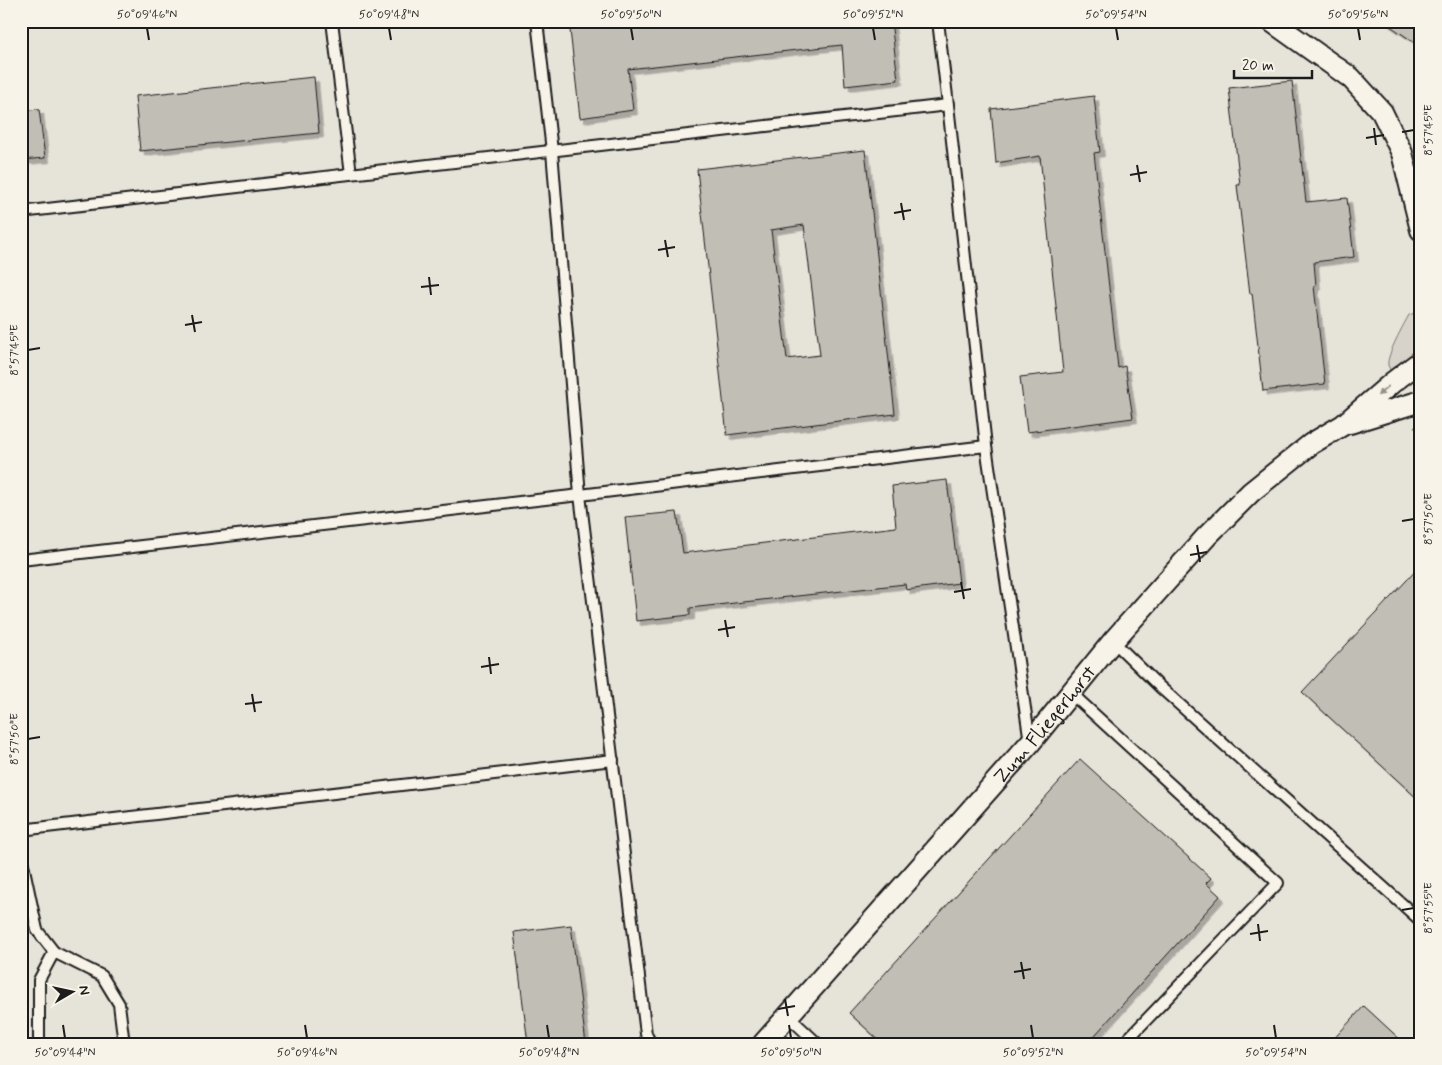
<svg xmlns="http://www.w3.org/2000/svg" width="1442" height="1065" font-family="Mynerve,sans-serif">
	<defs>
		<filter id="shadow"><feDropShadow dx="4.5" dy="4.5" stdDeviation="0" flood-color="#0004"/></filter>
	</defs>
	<rect width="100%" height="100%" fill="#f7f3e8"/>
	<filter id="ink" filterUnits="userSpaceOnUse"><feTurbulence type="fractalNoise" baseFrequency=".02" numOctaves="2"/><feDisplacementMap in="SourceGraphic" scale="10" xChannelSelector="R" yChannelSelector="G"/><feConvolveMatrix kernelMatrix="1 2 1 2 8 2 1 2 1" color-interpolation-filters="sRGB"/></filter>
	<g filter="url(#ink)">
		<rect fill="#e6e3d9" x="21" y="21" width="1400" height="1023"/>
		<path fill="#d7d3cb" stroke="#7a7874" d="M1421,311V340L1408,361L1392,372C1390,370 1389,368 1388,365C1386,356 1404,324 1409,315Z"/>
		<g fill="#c0beb5" stroke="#1c1c1c" fill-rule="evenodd" filter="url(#shadow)">
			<polygon points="569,21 891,21 898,80 845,86 842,45 628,69 633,110 580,118"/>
			<polygon points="1383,21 1421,21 1421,47"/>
			<polygon points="314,77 319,133 140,151 135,96"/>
			<polygon points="1292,81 1306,202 1347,198 1354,257 1314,262 1316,286 1314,286 1325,384 1263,391 1252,293 1250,294 1237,185 1240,185 1229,88"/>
			<polygon points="1094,96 1100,152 1094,153 1118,368 1125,366 1133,418 1027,432 1020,377 1063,372 1040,156 996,163 991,109"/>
			<polygon points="39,109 45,158 21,160 21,111"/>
			<path d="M865,150L895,414L727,435L697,169ZM804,225L820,355L787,359L771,230Z"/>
			<polygon points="947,480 959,583 906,590 905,584 690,608 690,615 636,621 625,517 677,512 683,553 896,527 892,486"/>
			<polygon points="1421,565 1421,802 1302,692"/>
			<polygon points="1080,759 1211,878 1206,883 1220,896 1087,1044 883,1044 849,1013"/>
			<polygon points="571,925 586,1044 528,1044 514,932"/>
			<polygon points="1364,1006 1405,1044 1329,1044"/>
		</g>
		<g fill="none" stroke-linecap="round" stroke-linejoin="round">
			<g stroke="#1c1c1c" stroke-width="14">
				<g id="lane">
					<polyline points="332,21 351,174"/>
					<polyline points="537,21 552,151 580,495 646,1034 651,1044"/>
					<polyline points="938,21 948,105 986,446 1030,742"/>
					<polyline points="21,212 948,105"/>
					<polyline points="21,560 580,495 986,446"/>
					<polyline points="1113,641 1160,687 1421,921"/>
					<polyline points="1071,693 1278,883 1123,1044"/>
					<polyline points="21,830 613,760"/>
					<polyline points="21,855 37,930 54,952"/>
					<polyline points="788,1016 818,1044"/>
					<polyline points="39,1044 39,980 54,952 102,976 119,1004 124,1044"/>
				</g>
			</g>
			<g stroke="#1c1c1c" stroke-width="24">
				<g id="street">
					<polyline points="1271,21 1351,78 1382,112 1402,153 1421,230"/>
					<polyline points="1350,423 1421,401"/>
					<path id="s1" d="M763,1044L1030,743L1113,641L1207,536L1251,492L1311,444L1343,425L1393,382L1421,361"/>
				</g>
			</g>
			<polyline stroke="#1c1c1c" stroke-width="3" stroke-dasharray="1 4" stroke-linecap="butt" points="1415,427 1419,434 1421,434"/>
			<use href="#lane" stroke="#f7f3e8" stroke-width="10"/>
			<use href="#street" stroke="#f7f3e8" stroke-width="20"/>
		</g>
		<defs><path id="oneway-solid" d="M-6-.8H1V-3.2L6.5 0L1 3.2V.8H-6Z" transform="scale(1.25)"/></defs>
		<use fill="#94928c" href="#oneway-solid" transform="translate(1383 391) rotate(139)"/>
	</g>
	<path fill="none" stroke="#1c1c1c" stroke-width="2" d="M147,28L149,40M389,28L391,40M631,28L633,40M873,28L875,40M1116,28L1118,40M1358,28L1360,40M1374,128L1376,145M1402,132L1414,130M1366,138L1384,135M1137,165L1140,182M1130,175L1147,172M901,203L904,220M894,213L911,210M665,240L668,257M658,250L675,247M429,277L431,295M421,287L439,285M192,315L195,332M185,325L202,322M28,350L40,348M1402,521L1414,519M1197,545L1200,562M1190,555L1207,552M961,582L964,599M954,592L971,589M725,620L728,637M718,630L735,627M489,657L491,674M481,667L499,664M252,694L255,712M245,704L262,702M28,739L40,737M1402,910L1414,908M1258,924L1260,941M1250,934L1268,931M1021,962L1024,979M1014,972L1031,969M785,999L788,1016M778,1009L795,1006M63,1025L65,1038M305,1025L307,1038M547,1025L549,1038M789,1025L791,1038M1031,1025L1033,1038M1274,1025L1276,1038"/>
	<g text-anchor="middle" stroke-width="4" stroke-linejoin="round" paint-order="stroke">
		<g font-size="20" fill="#1c1c1c" stroke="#f7f3e8">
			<text dy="7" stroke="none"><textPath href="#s1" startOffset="426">Zum Fliegerhorst</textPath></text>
		</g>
	</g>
	<rect width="1442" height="1065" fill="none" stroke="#f7f3e8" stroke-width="55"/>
	<g transform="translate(72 992) rotate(81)" stroke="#f7f3e8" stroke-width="4" paint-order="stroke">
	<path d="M0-4L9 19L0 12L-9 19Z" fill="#1c1c1c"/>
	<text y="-8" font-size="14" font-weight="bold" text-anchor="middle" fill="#1c1c1c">N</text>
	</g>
	<path d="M1234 70v8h78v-8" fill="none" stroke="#1c1c1c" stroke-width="2.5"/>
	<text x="1242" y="70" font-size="15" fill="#1c1c1c" stroke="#f7f3e8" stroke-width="4" paint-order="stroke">20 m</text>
	<rect x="28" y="28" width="1386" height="1010" fill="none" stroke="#1c1c1c" stroke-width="2"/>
	<g font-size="12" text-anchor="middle" fill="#1c1c1c">
		<text x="147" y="18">50°09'46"N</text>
		<text x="389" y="18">50°09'48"N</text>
		<text x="631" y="18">50°09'50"N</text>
		<text x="873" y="18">50°09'52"N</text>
		<text x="1116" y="18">50°09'54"N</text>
		<text x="1358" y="18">50°09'56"N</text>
		<text transform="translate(1428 130) rotate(-90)" y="4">8°57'45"E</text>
		<text transform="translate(14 350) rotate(-90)" y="4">8°57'45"E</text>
		<text transform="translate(1428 519) rotate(-90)" y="4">8°57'50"E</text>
		<text transform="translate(14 739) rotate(-90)" y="4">8°57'50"E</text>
		<text transform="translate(1428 908) rotate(-90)" y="4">8°57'55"E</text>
		<text x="65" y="1056">50°09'44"N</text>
		<text x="307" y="1056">50°09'46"N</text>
		<text x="549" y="1056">50°09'48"N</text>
		<text x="791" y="1056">50°09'50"N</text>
		<text x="1033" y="1056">50°09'52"N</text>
		<text x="1276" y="1056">50°09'54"N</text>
	</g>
</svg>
